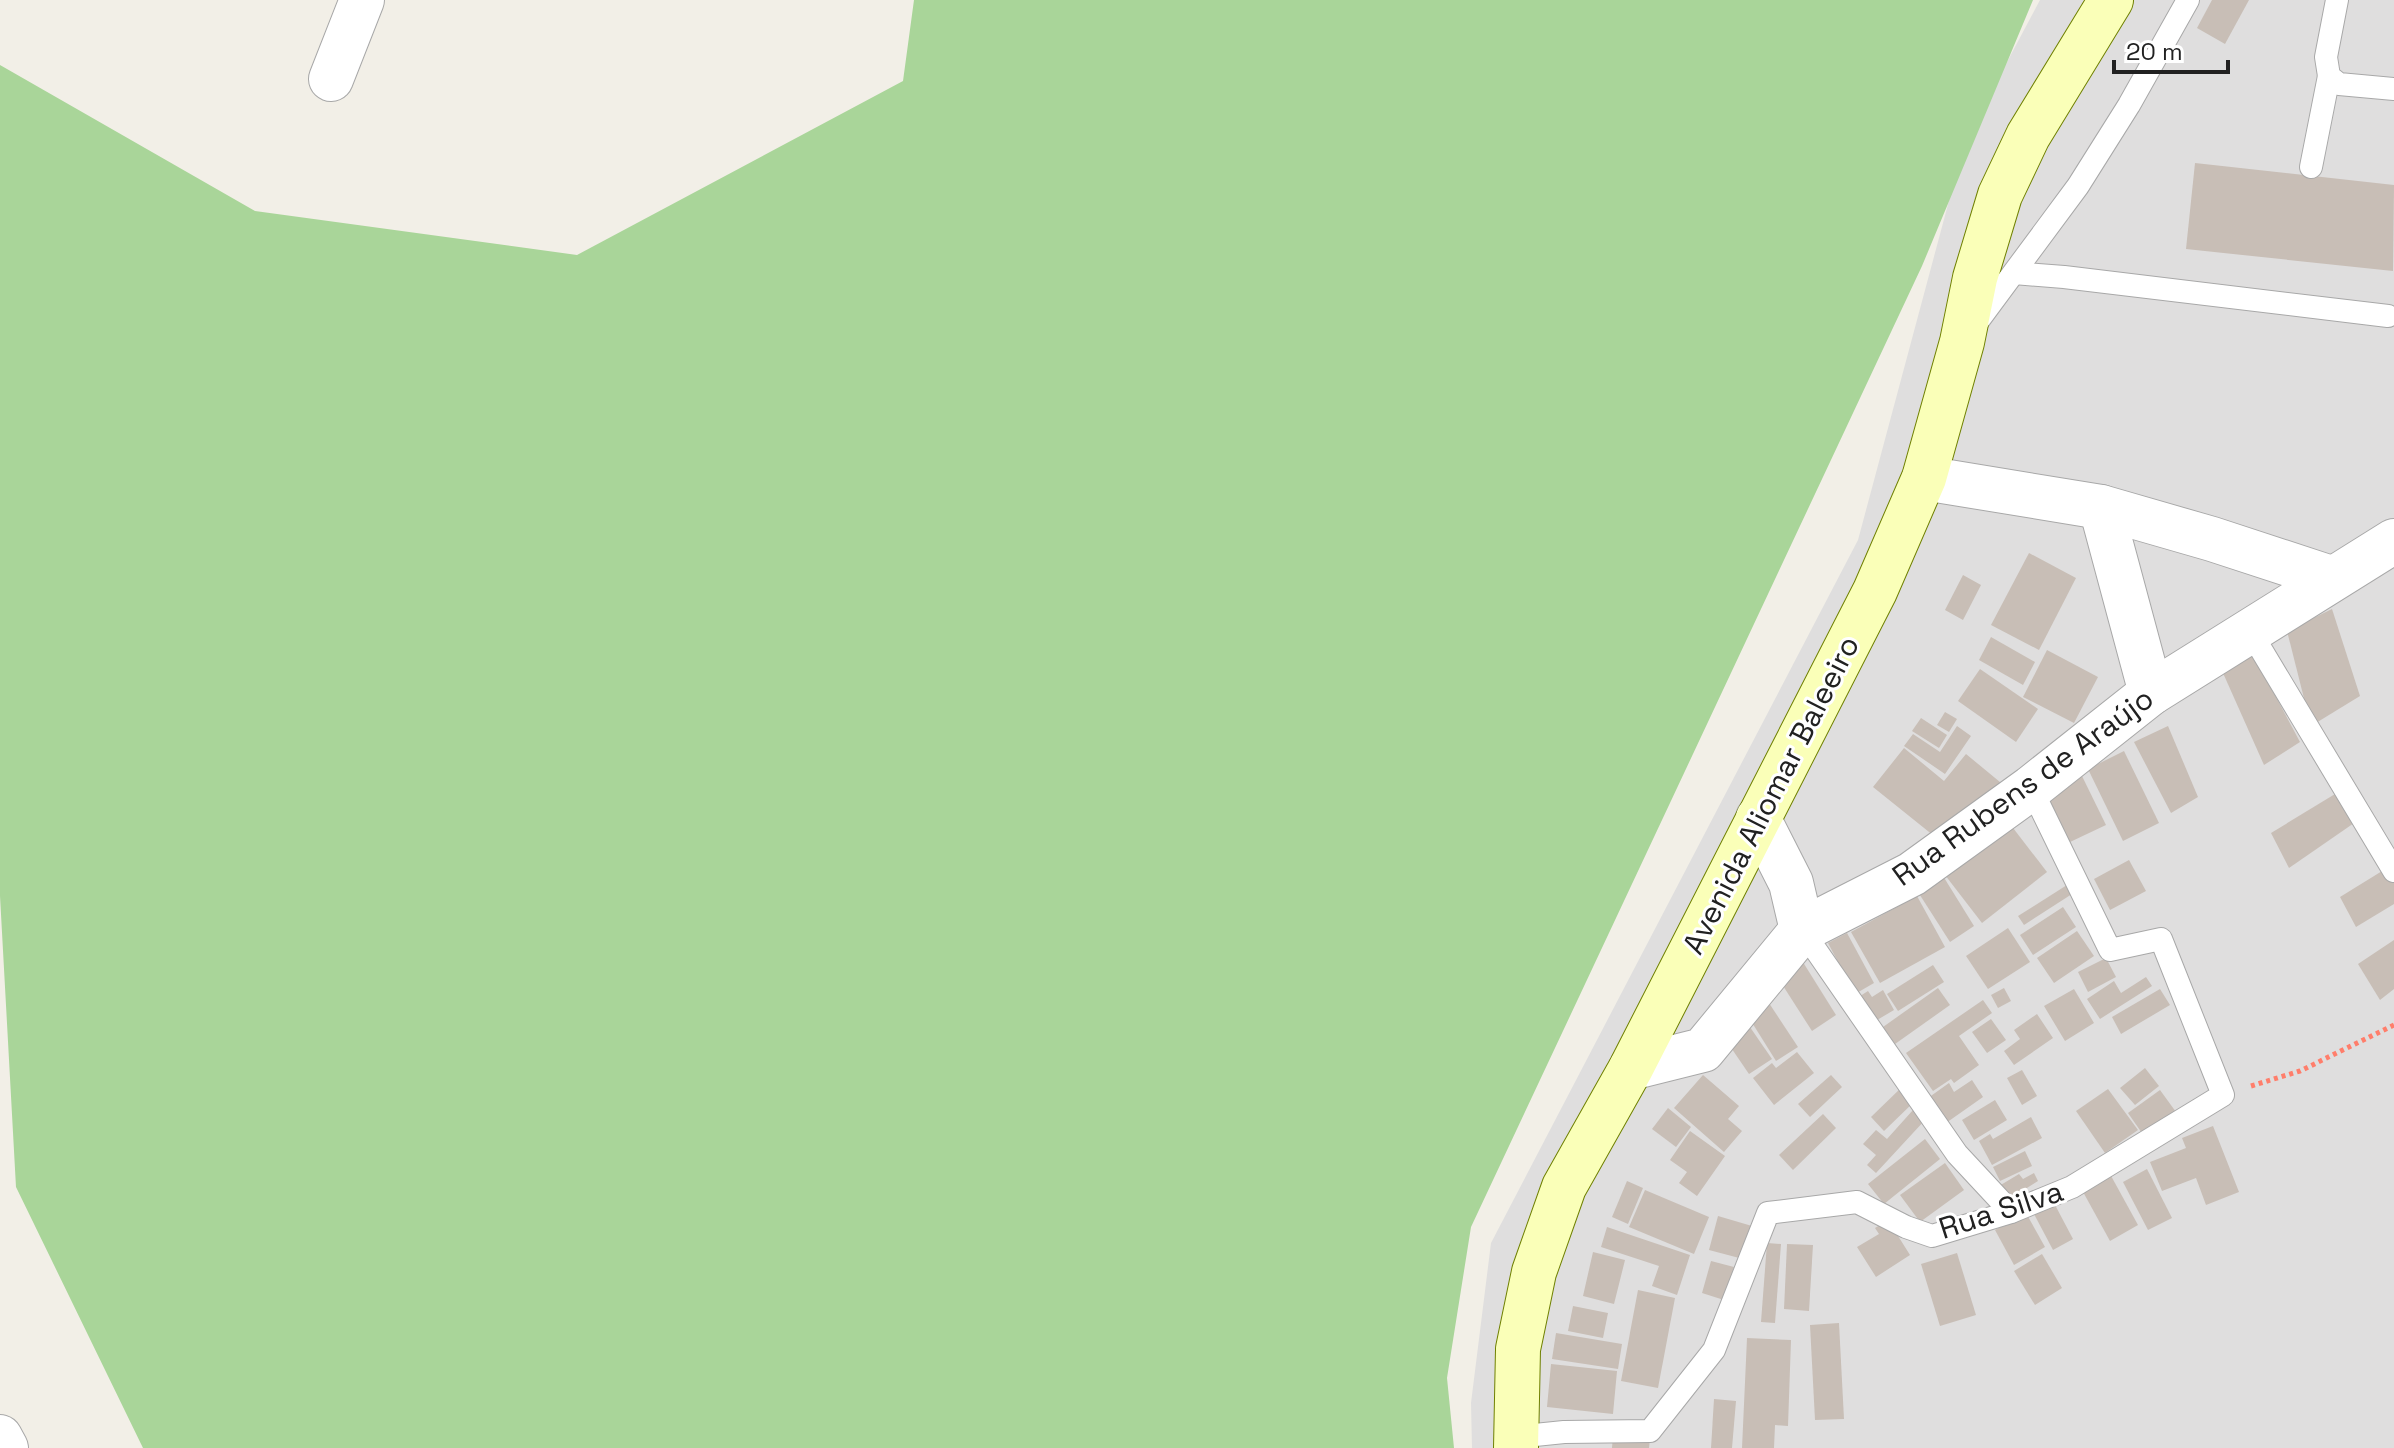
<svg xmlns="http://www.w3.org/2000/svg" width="2394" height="1448" font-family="'Space Grotesk',sans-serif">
	<rect width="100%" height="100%" fill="#f2efe7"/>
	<polygon fill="#dfdede" points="2040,0 2394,0 2394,1448 1472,1448 1471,1403 1491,1243 1858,540 1965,141"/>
	<polygon fill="#a9d599" points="914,0 2033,0 1922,266 1471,1227 1447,1378 1454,1448 143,1448 16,1187 0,896 0,65 255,211 577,255 903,81"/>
	<g fill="#c8beb6">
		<polygon points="2212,0 2249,0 2225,44 2197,28"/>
		<polygon points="2195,163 2394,185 2393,271 2186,249"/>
		<polygon points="2029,553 2076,578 2039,650 1991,625"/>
		<polygon points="1963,575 1981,585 1963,620 1945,610"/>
		<polygon points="2332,609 2360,696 2311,726 2287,631"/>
		<polygon points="1991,637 2035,662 2023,685 1979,660"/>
		<polygon points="2047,650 2098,677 2074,723 2023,697"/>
		<polygon points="2253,654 2300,742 2264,765 2223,673"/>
		<polygon points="1980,669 2038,709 2016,742 1958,701"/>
		<polygon points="1945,712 1957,719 1949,732 1937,725"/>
		<polygon points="1921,718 1947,735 1939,748 1912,731"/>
		<polygon points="1957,726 1971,736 1945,774 1904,746 1913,734 1940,752"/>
		<polygon points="2168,726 2198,797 2171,813 2134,742"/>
		<polygon points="1904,748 1944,781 1966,754 2006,787 1944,844 1873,787"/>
		<polygon points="2124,751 2159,823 2123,841 2088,769"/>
		<polygon points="2081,774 2106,825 2070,842 2045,792"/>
		<polygon points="2340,791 2357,821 2289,868 2271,833"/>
		<polygon points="2010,824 2047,872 1982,923 1945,875"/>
		<polygon points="2129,860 2146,891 2110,910 2094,879"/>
		<polygon points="2387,868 2394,881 2394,904 2356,927 2340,897"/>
		<polygon points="1943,876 1974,926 1950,942 1918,892"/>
		<polygon points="2067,885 2072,894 2024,925 2018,916"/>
		<polygon points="1917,896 1945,947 1880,983 1851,932"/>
		<polygon points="2063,907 2076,927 2033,955 2020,935"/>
		<polygon points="2008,928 2030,962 1988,989 1966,956"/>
		<polygon points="2077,931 2094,956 2054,983 2037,958"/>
		<polygon points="1847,933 1874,983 1855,994 1828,943"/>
		<polygon points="2394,940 2394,989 2380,1000 2358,964"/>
		<polygon points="2106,958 2116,977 2088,992 2078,972"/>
		<polygon points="1801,959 1836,1015 1812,1031 1776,975"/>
		<polygon points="1933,965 1944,982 1898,1011 1887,994"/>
		<polygon points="2146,977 2152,986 2100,1019 2087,999 2114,981 2121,993"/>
		<polygon points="1938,988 1950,1005 1895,1044 1883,1027"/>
		<polygon points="2004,988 2011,1001 1998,1008 1991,995"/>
		<polygon points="2074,989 2094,1023 2065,1041 2044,1006"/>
		<polygon points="2160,989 2170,1005 2121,1034 2112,1017"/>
		<polygon points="1883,990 1894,1010 1872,1023 1857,998 1868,991 1872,997"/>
		<polygon points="1767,1000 1798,1047 1776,1061 1746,1013"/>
		<polygon points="1983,1000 1992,1013 1959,1036 1979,1065 1954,1083 1951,1079 1933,1091 1906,1053"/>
		<polygon points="2037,1014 2053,1038 2014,1065 2004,1051 2020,1039 2014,1030"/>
		<polygon points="1743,1017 1772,1059 1749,1074 1721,1033"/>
		<polygon points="1991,1019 2006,1040 1987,1053 1972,1032"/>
		<polygon points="1797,1052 1814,1073 1774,1105 1753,1078 1772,1063 1776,1068"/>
		<polygon points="2145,1068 2159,1086 2135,1105 2120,1088"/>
		<polygon points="2022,1070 2037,1096 2022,1105 2007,1078"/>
		<polygon points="1703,1075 1739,1106 1728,1119 1742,1131 1724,1152 1674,1108"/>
		<polygon points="1831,1075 1842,1087 1810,1117 1798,1104"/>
		<polygon points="1972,1080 1983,1097 1946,1123 1928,1098 1949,1083 1954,1092"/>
		<polygon points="1904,1085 1917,1099 1884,1131 1871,1117"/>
		<polygon points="2108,1089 2138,1130 2105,1153 2076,1111"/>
		<polygon points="2160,1090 2176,1112 2144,1136 2128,1113"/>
		<polygon points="1995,1100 2007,1120 1974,1140 1962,1120"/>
		<polygon points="1668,1108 1691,1127 1676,1147 1652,1129"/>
		<polygon points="1913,1110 1925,1120 1876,1173 1867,1165 1876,1155 1863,1144 1876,1130 1887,1139"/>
		<polygon points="1823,1114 1836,1128 1793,1170 1779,1155"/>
		<polygon points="2031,1117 2042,1138 1992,1165 1979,1141 1990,1134 1993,1139"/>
		<polygon points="2213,1126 2239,1192 2206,1205 2196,1178 2162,1191 2150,1162 2186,1148 2182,1138"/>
		<polygon points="1690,1131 1725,1156 1697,1196 1679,1183 1687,1172 1670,1160"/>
		<polygon points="1925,1139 1940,1159 1884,1204 1868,1184"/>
		<polygon points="2025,1151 2032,1166 2000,1181 1993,1167"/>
		<polygon points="1945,1163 1964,1190 1920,1222 1900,1195"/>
		<polygon points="2147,1169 2172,1218 2148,1230 2123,1182"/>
		<polygon points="2034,1173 2038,1181 2008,1200 1999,1186 2019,1174 2023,1179"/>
		<polygon points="2110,1174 2138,1225 2110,1241 2082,1190"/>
		<polygon points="1627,1181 1643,1188 1628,1224 1612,1217"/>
		<polygon points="1645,1190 1709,1217 1694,1254 1629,1227"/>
		<polygon points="2054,1203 2073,1239 2053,1250 2034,1214"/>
		<polygon points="2026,1213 2045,1247 2014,1265 1995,1230"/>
		<polygon points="1718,1216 1752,1226 1743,1259 1709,1250"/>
		<polygon points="1888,1220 1910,1255 1876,1277 1857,1247 1879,1234 1875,1228"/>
		<polygon points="1607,1227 1690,1255 1677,1295 1652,1286 1659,1266 1601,1247"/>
		<polygon points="1767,1243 1781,1244 1775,1323 1761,1322"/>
		<polygon points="1787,1244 1813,1245 1809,1311 1784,1309"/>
		<polygon points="1593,1252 1625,1260 1614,1304 1583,1296"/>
		<polygon points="1957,1253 1976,1315 1940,1326 1921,1264"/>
		<polygon points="2042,1254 2062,1288 2035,1305 2014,1271"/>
		<polygon points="1711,1261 1734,1267 1724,1300 1702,1293"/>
		<polygon points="1638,1290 1675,1298 1658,1388 1621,1381"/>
		<polygon points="1573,1306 1608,1313 1603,1338 1568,1331"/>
		<polygon points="1839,1323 1844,1419 1815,1420 1810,1325"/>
		<polygon points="1556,1333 1622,1344 1618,1369 1552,1359"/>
		<polygon points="1747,1338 1791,1340 1788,1426 1775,1425 1774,1448 1742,1448"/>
		<polygon points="1551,1364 1617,1371 1613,1414 1547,1407"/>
		<polygon points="1714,1399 1736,1401 1732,1448 1711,1448"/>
		<polygon points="1613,1435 1650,1439 1649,1448 1612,1448"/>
	</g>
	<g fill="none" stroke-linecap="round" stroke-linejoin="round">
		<g stroke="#a8a8a8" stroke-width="24">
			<g id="service">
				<polyline points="2337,0 2326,57 2329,76 2339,84 2394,89"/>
				<polyline points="2311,167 2329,76"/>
				<polyline points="2014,273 2064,277 2388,316"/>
				<polyline points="1975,325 2078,186 2129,105 2188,0"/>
				<polyline points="2250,631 2394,871"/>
				<polyline points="1802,930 1957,1154 2011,1212"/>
				<polyline points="1516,1437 1564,1432 1650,1431 1714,1350 1768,1213 1857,1202 1906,1227 1932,1236 2011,1212 2072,1187 2223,1095 2161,939 2110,950 2031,788"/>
			</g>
		</g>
		<g stroke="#a8a8a8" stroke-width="46">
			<g id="minor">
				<polyline points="331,79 362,0"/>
				<polyline points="1924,478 2101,507 2212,539 2331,578"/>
				<polyline points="2101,507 2151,693"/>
				<polyline points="1758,818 1791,883 1802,930"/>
				<polyline points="1631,1068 1703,1050 1802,930 1912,874 2031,788 2151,693 2394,541"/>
				<polyline points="0,1437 6,1448"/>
			</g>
		</g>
		<g stroke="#6f8000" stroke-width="46">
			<polyline id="secondary" points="1516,1448 1518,1349 1534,1272 1564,1187 1631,1068 1875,591 1924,478 1962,342 1975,278 2000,195 2028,136 2111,0"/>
		</g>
		<polyline stroke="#ff7e6b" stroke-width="5" stroke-dasharray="4 4" stroke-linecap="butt" points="2251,1086 2300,1071 2394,1025"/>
		<use href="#service" stroke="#fff" stroke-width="22"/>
		<use href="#minor" stroke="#fff" stroke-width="44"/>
		<use href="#secondary" stroke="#faffb8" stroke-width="44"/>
	</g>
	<g text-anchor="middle" stroke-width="6" stroke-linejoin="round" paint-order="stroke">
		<g font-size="30" fill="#212121" stroke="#fff">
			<text transform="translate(2023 787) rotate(-36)" y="10">Rua Rubens de Araújo</text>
			<text transform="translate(1771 795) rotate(-63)" y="10">Avenida Aliomar Baleeiro</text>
			<text transform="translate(2001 1210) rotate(-18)" y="10">Rua Silva</text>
		</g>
	</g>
	<path d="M2114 60v12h114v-12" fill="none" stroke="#212121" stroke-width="4"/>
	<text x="2126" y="60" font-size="24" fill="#212121" stroke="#ffffff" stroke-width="6" paint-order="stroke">20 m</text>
</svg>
